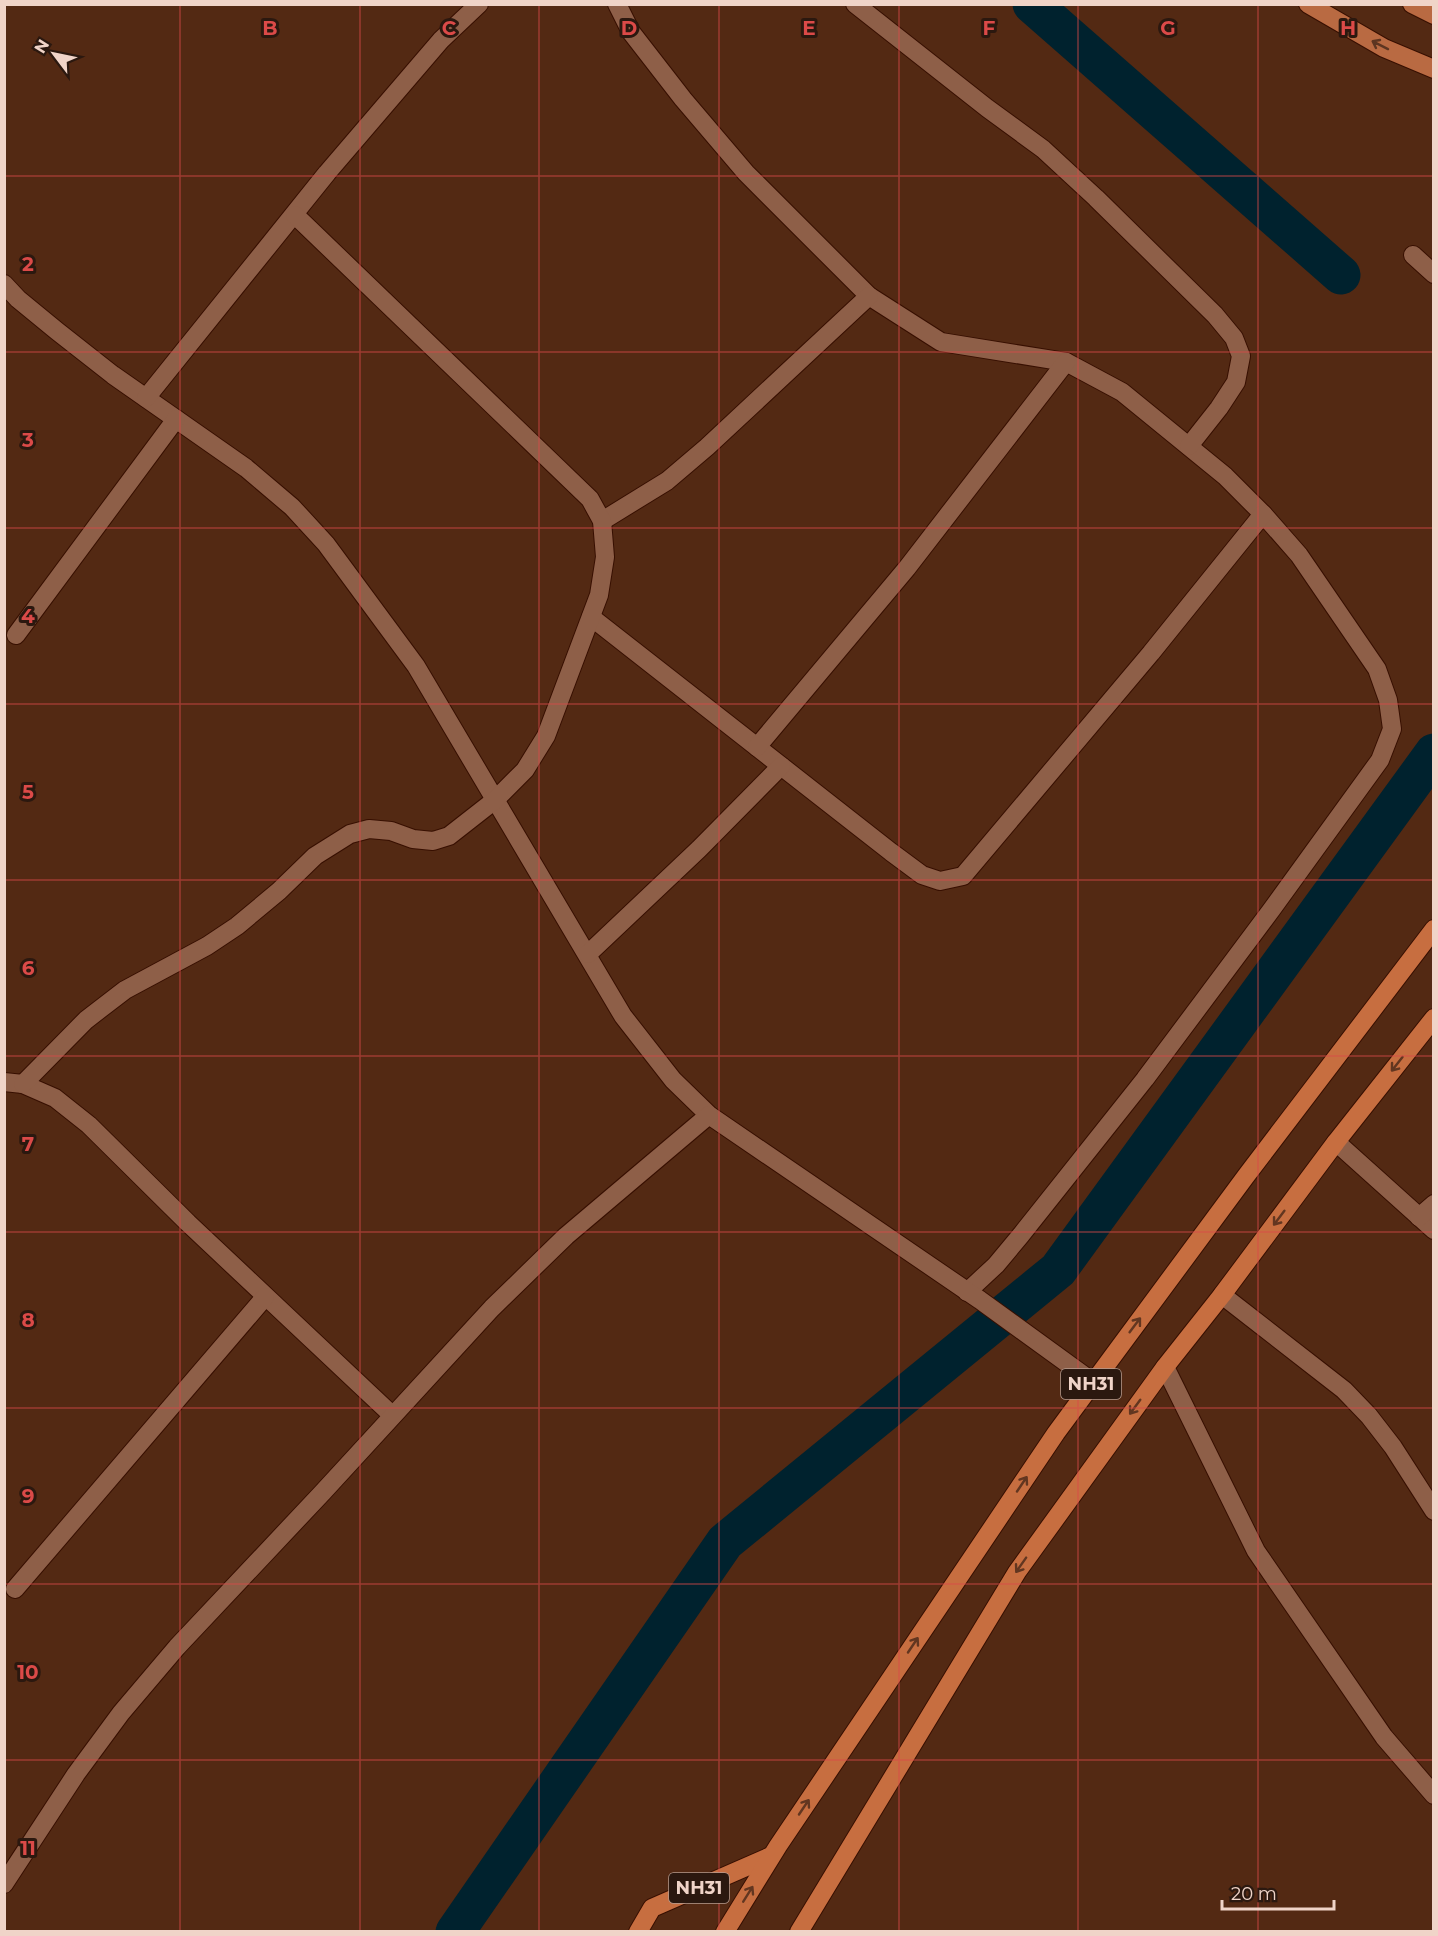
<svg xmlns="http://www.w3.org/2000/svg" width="1438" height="1936" font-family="Montserrat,sans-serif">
	<rect width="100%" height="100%" fill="#532913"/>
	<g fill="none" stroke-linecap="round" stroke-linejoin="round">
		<g stroke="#00222e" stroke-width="39">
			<polyline points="1032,4 1341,275"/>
			<polyline points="455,1932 725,1542 1058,1270 1434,753"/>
		</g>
		<g stroke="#370f00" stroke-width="20">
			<g id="minor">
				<polyline points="617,4 631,32 683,99 746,173 869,296 941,342 1066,362 1122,392 1225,476 1263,514 1299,555 1377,669 1388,700 1392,729 1380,760 1272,909 1145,1079 1021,1235 996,1265 967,1292"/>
				<polyline points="855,4 987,108 1043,149 1096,198 1215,315 1234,338 1241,356 1236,382 1219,408 1189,446"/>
				<polyline points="1413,255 1434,274"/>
				<polyline points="4,284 18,299 57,331 113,375 246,468 292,507 326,544 416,666 623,1016 673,1080 709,1115 980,1300 1093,1382"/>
				<polyline points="146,398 327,173 441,40 479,4"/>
				<polyline points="602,521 667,481 707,447 869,296"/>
				<polyline points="591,617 891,852 922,875 940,881 963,876 1151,653 1263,514"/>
				<polyline points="16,635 176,419"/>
				<polyline points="757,747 907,568 1066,362"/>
				<polyline points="588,954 699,849 781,766"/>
				<polyline points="4,1082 23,1084 55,1098 89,1125 188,1223 392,1415"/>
				<polyline points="23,1084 86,1020 125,990 207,946 237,926 279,891 315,856 350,834 369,829 391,831 413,839 433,841 449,836 495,800 525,770 546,736 599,595 605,557 602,521 590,499 295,215"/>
				<polyline points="1336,1142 1434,1230"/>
				<polyline points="1419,1217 1434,1204"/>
				<polyline points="1222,1295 1344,1390 1369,1416 1393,1447 1434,1511"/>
				<polyline points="1165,1367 1256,1551 1384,1737 1434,1795"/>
				<polyline points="15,1589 265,1297"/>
				<polyline points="4,1884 76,1774 121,1713 177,1647 323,1492 492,1308 566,1236 709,1115"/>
			</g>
		</g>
		<g stroke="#370f00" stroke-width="20">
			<g id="primary">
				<polyline points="1308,4 1384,48 1434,69"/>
				<polyline points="1412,4 1434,15"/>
			</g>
		</g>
		<g stroke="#370f00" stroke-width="20">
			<g id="trunk">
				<polyline points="638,1932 652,1908 771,1856"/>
				<polyline points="725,1932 778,1846 1056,1433 1246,1176 1434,929"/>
				<polyline points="799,1932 1017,1572 1165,1367 1222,1295 1336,1142 1434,1018"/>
			</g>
		</g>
		<use href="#minor" stroke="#8e5f48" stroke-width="18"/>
		<use href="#primary" stroke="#b96a42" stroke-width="18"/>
		<use href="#trunk" stroke="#c76e40" stroke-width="18"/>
	</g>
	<defs><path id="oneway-shaft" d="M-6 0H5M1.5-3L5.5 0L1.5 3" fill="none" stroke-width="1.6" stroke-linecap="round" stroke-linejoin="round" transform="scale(1.5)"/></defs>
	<use stroke="#5d3521" href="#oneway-shaft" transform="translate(1380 45) rotate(-153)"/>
	<g stroke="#623620">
		<use href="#oneway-shaft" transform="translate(1397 1064) rotate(128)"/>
		<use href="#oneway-shaft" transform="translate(1279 1218) rotate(127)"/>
		<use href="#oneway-shaft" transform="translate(1135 1325) rotate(-53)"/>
		<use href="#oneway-shaft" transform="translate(1135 1407) rotate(126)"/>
		<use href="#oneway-shaft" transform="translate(1022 1484) rotate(-56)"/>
		<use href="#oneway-shaft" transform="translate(1021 1565) rotate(125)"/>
		<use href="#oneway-shaft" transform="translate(913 1645) rotate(-56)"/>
		<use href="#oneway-shaft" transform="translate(804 1807) rotate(-56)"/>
		<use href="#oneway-shaft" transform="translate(748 1894) rotate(-58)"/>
	</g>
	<path fill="none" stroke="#db4a48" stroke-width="1.5" stroke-opacity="0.55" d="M180,4V1932M360,4V1932M539,4V1932M719,4V1932M899,4V1932M1078,4V1932M1258,4V1932M4,176H1434M4,352H1434M4,528H1434M4,704H1434M4,880H1434M4,1056H1434M4,1232H1434M4,1408H1434M4,1584H1434M4,1760H1434"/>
	<g text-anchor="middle" stroke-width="6" stroke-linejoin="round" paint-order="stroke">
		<g fill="#2b180f" stroke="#b59c90" stroke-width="1.5">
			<rect x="1061" y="1369" width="60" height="30" rx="4.5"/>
			<rect x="669" y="1873" width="60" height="30" rx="4.5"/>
		</g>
		<g font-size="18" font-weight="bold" fill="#f0d4c8">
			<text x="1091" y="1390">NH31</text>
			<text x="699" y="1894">NH31</text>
		</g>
	</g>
	<g font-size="20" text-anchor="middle" font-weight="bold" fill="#db4a48" stroke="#2b180f" stroke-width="6" stroke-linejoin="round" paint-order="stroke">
		<text x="270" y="35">B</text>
		<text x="449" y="35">C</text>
		<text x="629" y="35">D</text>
		<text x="809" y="35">E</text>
		<text x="989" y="35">F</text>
		<text x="1168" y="35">G</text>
		<text x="1348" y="35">H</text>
		<text x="28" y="271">2</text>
		<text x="28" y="447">3</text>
		<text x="28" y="623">4</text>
		<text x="28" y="799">5</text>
		<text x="28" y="975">6</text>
		<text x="28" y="1151">7</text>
		<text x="28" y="1327">8</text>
		<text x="28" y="1503">9</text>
		<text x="28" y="1679">10</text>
		<text x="28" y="1855">11</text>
	</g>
	<rect width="1438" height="1936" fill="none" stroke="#f0d4c8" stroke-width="12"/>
	<g transform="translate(54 54) rotate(302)" stroke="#2b180f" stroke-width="4.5" paint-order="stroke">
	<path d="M0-4.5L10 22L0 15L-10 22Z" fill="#f0d4c8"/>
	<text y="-9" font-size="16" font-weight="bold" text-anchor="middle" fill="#f0d4c8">N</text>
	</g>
	<path d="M1222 1900v9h112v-9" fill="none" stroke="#f0d4c8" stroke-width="3"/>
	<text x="1231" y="1900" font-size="18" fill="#f0d4c8" stroke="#2b180f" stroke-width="4.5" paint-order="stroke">20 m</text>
</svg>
